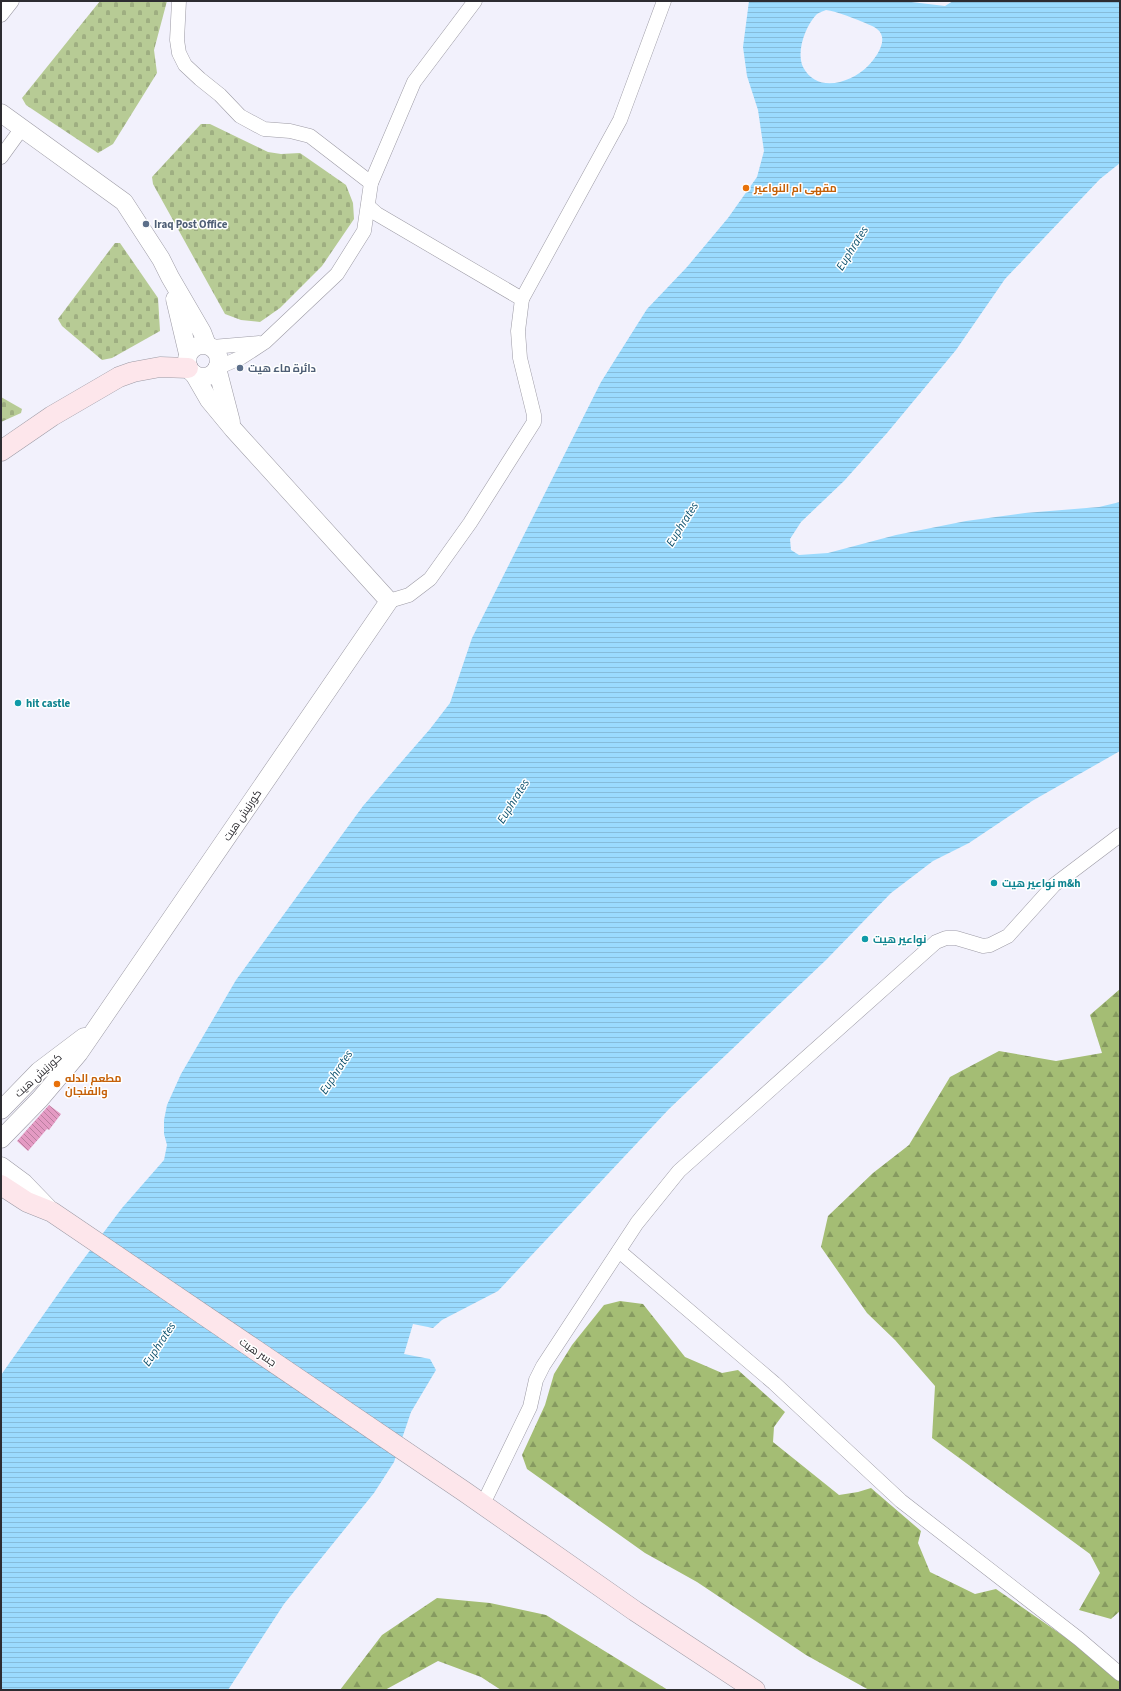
<svg xmlns="http://www.w3.org/2000/svg" width="1121" height="1691" font-family="'Source Sans 3',Cairo,sans-serif">
	<defs>
		<pattern id="forest-firs" width="22" height="20" patternUnits="userSpaceOnUse"><rect width="22" height="20" fill="#a4bd74"/><path d="M5 1l3.5 6h-7zM16 11l3.5 6h-7z" fill="#869a60"/></pattern>
		<pattern id="cemetery-stones" width="16" height="16" patternUnits="userSpaceOnUse"><rect width="16" height="16" fill="#b7cb95"/><path d="M2 7V4a2 2 0 0 1 4 0v3zM10 15v-3a2 2 0 0 1 4 0v3z" fill="#9eae81"/></pattern>
		<pattern id="water-rules" width="6" height="5" patternUnits="userSpaceOnUse"><rect width="6" height="5" fill="#9bdbfe"/><path d="M0 2.5h6" fill="none" stroke="#86bcda"/></pattern>
		<pattern id="building-back-hatch" width="6" height="6" patternUnits="userSpaceOnUse"><rect width="6" height="6" fill="#e49ac3"/><path d="M-1 5l2 2M0 0l6 6M5-1l2 2" fill="none" stroke="#b97e9f"/></pattern>
	</defs>
	<rect width="100%" height="100%" fill="#f2f1fc"/>
	<g fill="url(#forest-firs)">
		<polygon points="1120,989 1120,1611 1111,1619 1079,1610 1100,1573 1090,1554 932,1438 935,1386 895,1340 867,1313 821,1247 828,1216 873,1173 909,1145 950,1077 999,1051 1056,1061 1102,1053 1090,1015"/>
		<polygon points="620,1301 643,1304 685,1357 722,1373 738,1370 785,1412 774,1427 773,1442 839,1495 858,1492 871,1488 921,1531 918,1543 930,1572 975,1594 996,1589 1088,1653 1120,1672 1120,1690 869,1690 806,1655 697,1582 645,1553 527,1469 522,1455 545,1405 554,1374 572,1345 604,1305"/>
		<polygon points="437,1598 490,1603 546,1615 668,1690 501,1690 481,1677 438,1661 385,1690 340,1690 382,1635"/>
	</g>
	<g fill="url(#cemetery-stones)">
		<polygon points="100,1 167,1 154,50 157,73 113,144 98,153 26,105 22,98"/>
		<polygon points="201,124 210,124 268,152 281,154 300,153 346,185 353,203 354,219 322,266 280,308 260,322 241,320 225,314 153,184 152,177"/>
		<polygon points="115,243 120,243 158,298 160,331 112,358 102,360 62,326 58,319"/>
		<polygon points="1,397 22,409 21,413 1,422"/>
	</g>
	<path fill="url(#water-rules)" fill-rule="evenodd" d="M749,1H903L945,6L953,1H1120V163L1100,179L1005,279L956,350L887,433L844,481L801,522L790,539L791,550L799,555L828,553L896,535L966,521L1025,513L1099,507L1120,502V751L1032,801L969,843L933,861L891,893L826,960L669,1109L498,1291L442,1320L433,1328L413,1324L404,1354L430,1359L436,1370L411,1412L394,1462L374,1493L284,1604L228,1690H1V1375L70,1277L122,1208L164,1160L167,1145L164,1134V1120L167,1105L181,1074L236,980L363,806L430,729L450,703L472,638L601,382L647,309L687,267L728,218L757,177L764,151L758,110L747,76L743,47ZM826,10C838,12 847,16 858,20C864,23 872,25 877,29C890,39 876,58 868,66C851,83 817,94 803,67C796,52 805,27 816,15C818,13 823,11 826,10Z"/>
	<polygon fill="url(#building-back-hatch)" points="49,1105 61,1114 49,1130 47,1129 28,1151 17,1141"/>
	<g fill="none" stroke-linecap="round" stroke-linejoin="round">
		<g stroke="#9d9ba5" stroke-width="15">
			<g id="minor">
				<polyline points="179,1 177,40 179,53 185,65 200,79 220,95 240,116 264,129 290,131 310,136 371,183"/>
				<polyline points="1,15 12,1"/>
				<polyline points="1,157 22,128"/>
				<polyline points="368,206 377,214 522,299 518,331 520,358 534,415 534,422 470,523 430,579 409,595 389,601"/>
				<polyline points="522,299 620,120 664,1"/>
				<polyline points="212,347 259,343"/>
				<polyline points="217,368 242,357 265,342 337,274 364,231 371,183 414,82 475,1"/>
				<polyline points="619,1251 774,1383 901,1501 1079,1639 1120,1674"/>
				<polyline points="482,1506 530,1407 536,1380 543,1366 637,1223 679,1171 936,942 946,938 956,938 983,946 990,945 1008,936 1054,885 1120,835"/>
			</g>
		</g>
		<g stroke="#9d9ba5" stroke-width="19">
			<g id="tertiary">
				<polyline points="1,113 124,202 161,259 170,277 202,332 207,345"/>
				<polyline points="175,299 188,354"/>
				<circle cx="203" cy="361" r="16"/>
				<polyline points="217,368 231,422"/>
				<polyline points="1,1110 39,1071 84,1037"/>
				<polyline points="1,1139 40,1099 79,1053 389,601 233,429 209,400 194,374"/>
				<polyline points="1,1166 24,1183 52,1212"/>
			</g>
		</g>
		<g stroke="#9d9ba5" stroke-width="21">
			<g id="secondary">
				<polyline points="1,451 52,416 119,377 133,372 160,367 188,368"/>
				<polyline points="1,1185 27,1202 52,1212 465,1492 635,1611 755,1690"/>
			</g>
		</g>
		<use href="#minor" stroke="#fff" stroke-width="14"/>
		<use href="#tertiary" stroke="#fff" stroke-width="18"/>
		<use href="#secondary" stroke="#fde6eb" stroke-width="20"/>
	</g>
	<g fill="#e8710a" stroke="#fff" stroke-width="1.5">
		<circle cx="746" cy="188" r="4"/>
		<circle cx="57" cy="1084" r="4"/>
	</g>
	<g fill="#5c6f8a" stroke="#fff" stroke-width="1.5">
		<circle cx="146" cy="224" r="4"/>
		<circle cx="240" cy="368" r="4"/>
	</g>
	<g fill="#0f9aa8" stroke="#fff" stroke-width="1.5">
		<circle cx="18" cy="703" r="4"/>
		<circle cx="994" cy="883" r="4"/>
		<circle cx="865" cy="939" r="4"/>
	</g>
	<g text-anchor="middle" stroke-width="3" stroke-linejoin="round" paint-order="stroke">
		<g font-size="11" font-weight="bold" fill="#c56008" stroke="#fff" text-anchor="start">
			<text x="754" y="192">مقهى ام النواعير</text>
			<text x="65" y="1082">مطعم الدله<tspan x="65" dy="13">والفنجان</tspan></text>
		</g>
		<g font-size="11" font-weight="bold" fill="#4e5e75" stroke="#fff" text-anchor="start">
			<text x="154" y="228">Iraq Post Office</text>
			<text x="248" y="372">دائرة ماء هيت</text>
		</g>
		<g font-size="11" font-weight="bold" fill="#0d838f" stroke="#fff" text-anchor="start">
			<text x="26" y="707">hit castle</text>
			<text x="1002" y="887">نواعير هيت m&amp;h</text>
			<text x="873" y="943">نواعير هيت</text>
		</g>
		<g font-size="11" fill="#2d2c31" stroke="#fff">
			<text transform="translate(242 815) rotate(-56)" y="4">كورنيش هيت</text>
			<text transform="translate(38 1075) rotate(-42)" y="4">كورنيش هيت</text>
			<text transform="translate(258 1352) rotate(34)" y="4">جسر هيت</text>
		</g>
		<g font-size="12" font-style="italic" fill="#0c516e" stroke="#fff">
			<text transform="translate(852 248) rotate(-58)" y="4">Euphrates</text>
			<text transform="translate(682 524) rotate(-58)" y="4">Euphrates</text>
			<text transform="translate(513 801) rotate(-58)" y="4">Euphrates</text>
			<text transform="translate(336 1072) rotate(-57)" y="4">Euphrates</text>
			<text transform="translate(159 1344) rotate(-57)" y="4">Euphrates</text>
		</g>
	</g>
	<rect width="1121" height="1691" fill="none" stroke="#2d2c31" stroke-width="4"/>
</svg>
